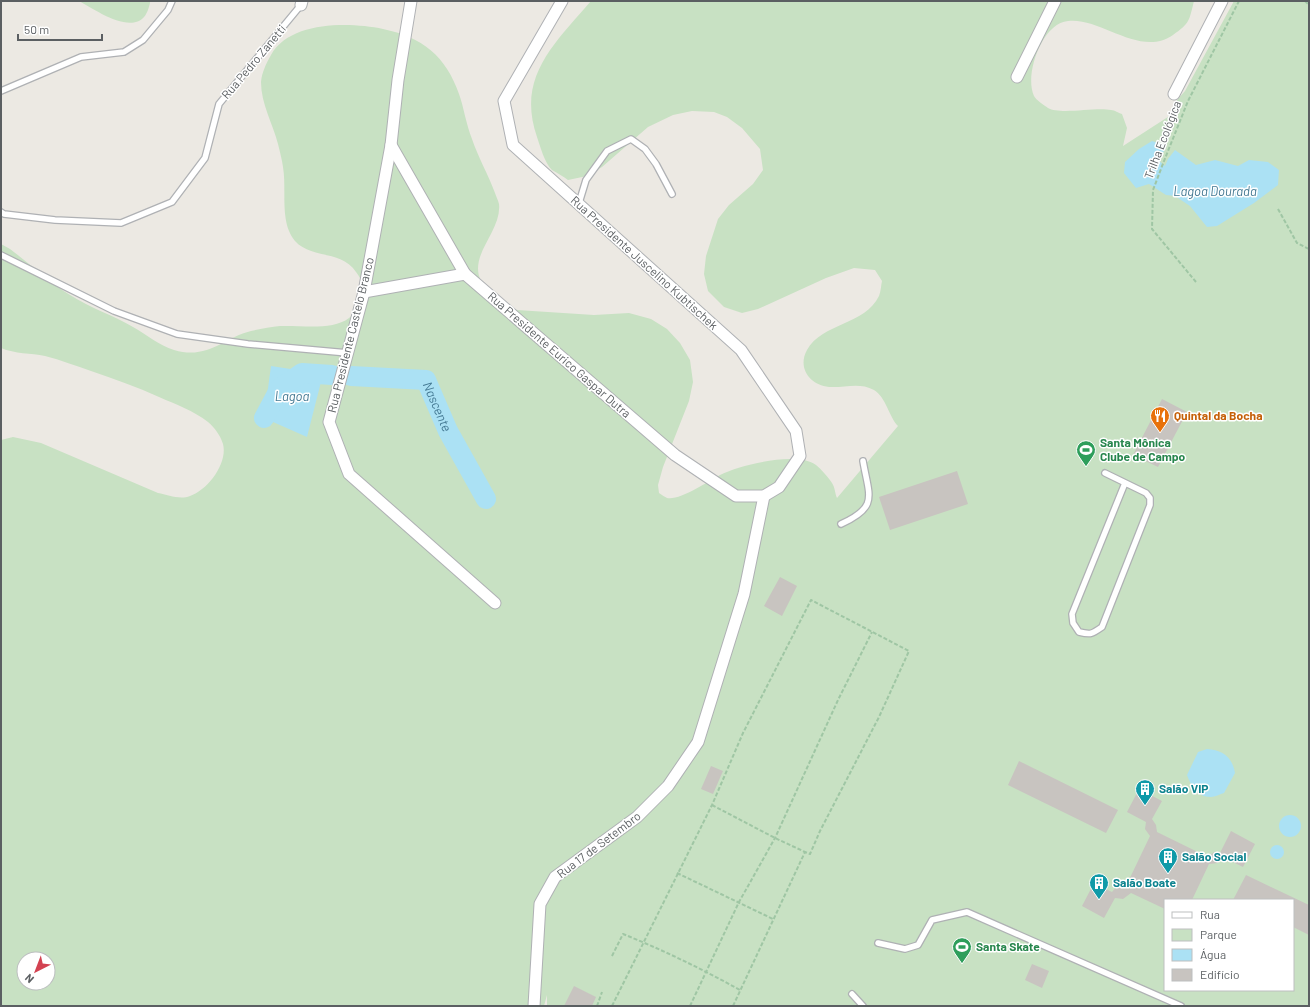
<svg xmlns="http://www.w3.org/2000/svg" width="1310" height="1007" font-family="Barlow,sans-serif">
	<rect width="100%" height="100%" fill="#ece9e3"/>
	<g fill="#c8e1c3" fill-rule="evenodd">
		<path d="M79,1H150V3C149,7 147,14 144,17C129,34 94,9 79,1Z"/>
		<path d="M591,1H1194C1189,21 1190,23 1173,35C1140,58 1101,17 1068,21C1042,23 1024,75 1034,96C1036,100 1044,105 1048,108C1060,115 1095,107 1111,110C1115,110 1118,113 1122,114L1127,128L1123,146L1171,115L1177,100L1185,91L1234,1H1309V1006H547V995L544,1006H1V440L13,437L41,443L158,493C168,495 180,500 190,496C208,490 228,463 223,444C220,435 215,428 208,422C194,411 175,404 159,397C137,387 114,379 91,371C76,366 61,360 45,356C31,353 15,354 1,348V244L10,249C29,263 50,283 70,295C90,308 113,315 133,327C147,335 159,345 174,350C208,360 223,338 251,331C260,329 271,327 280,326C301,325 332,331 349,318C352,316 359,309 361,305C362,303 362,285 362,282C361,280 358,274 356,272C342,250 311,259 295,241C279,222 287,190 283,167C282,160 280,152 278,144C273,124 261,104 261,82C262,72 266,64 271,55C290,21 349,22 383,29C422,37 446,56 459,94C464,108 466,124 472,139C478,157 488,174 495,193C496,196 498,200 499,204C502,231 468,255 481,281C482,283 488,288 489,290C500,300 503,305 517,310L594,315L629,313L651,319L667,329L680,343L690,360L693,382L689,401L663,467L658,485L659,493C662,495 665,497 667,498C679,501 709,481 720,475C740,465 797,451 816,465C821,469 829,478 832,483C835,487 835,494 837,498L898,426C889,417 886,397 874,390C859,382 845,388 829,387C810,385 797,368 807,350C822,323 865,325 879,296C881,291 881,285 882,281L875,270L854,268L826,278L758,309L742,313L724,307L708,291L704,274L706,256L718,219L729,205L753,184L763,170L760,149L742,128L727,117L714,112L692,111L673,115L648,127L602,167L587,176L568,180C563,176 557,173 552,170C545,164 540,146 537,137C516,77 555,43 591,1ZM1165,900H1293V990H1165ZM24,959H48V983H24Z"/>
	</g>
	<g fill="#abe1f4">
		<polygon points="1152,141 1165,145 1164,151 1158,160 1165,166 1168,159 1175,150 1196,165 1215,160 1238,166 1249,160 1268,162 1279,170 1278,185 1254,203 1217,226 1207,227 1190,206 1175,196 1166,195 1149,184 1136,188 1124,173 1125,162 1139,149"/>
		<polygon points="271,366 323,374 307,437 264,418"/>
		<path d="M1207,749C1222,750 1232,756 1235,773L1224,793C1220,794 1215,797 1211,797C1197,797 1191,786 1187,775L1198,752Z"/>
		<circle cx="1290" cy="826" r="11"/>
		<circle cx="1277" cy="852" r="7"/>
	</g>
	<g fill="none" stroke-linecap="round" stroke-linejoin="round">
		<g stroke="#abe1f4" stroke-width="20">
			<path id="s1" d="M351,376L426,380L448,431L486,499"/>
			<polyline points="264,418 280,388 302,373 332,375"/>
		</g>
	</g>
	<g fill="#c8c4c0">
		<polygon points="1162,399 1187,412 1158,467 1133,455"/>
		<polygon points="957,471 968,504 890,530 879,497"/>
		<polygon points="780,577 797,586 782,616 764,606"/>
		<polygon points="1019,761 1118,810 1106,833 1008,785"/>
		<polygon points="711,766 723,771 713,794 701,789"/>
		<polygon points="1139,789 1162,801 1152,819 1156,825 1157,832 1208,857 1214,852 1220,853 1231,831 1255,844 1243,867 1223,857 1218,863 1209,864 1192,900 1165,900 1165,909 1131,893 1123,899 1115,898 1104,918 1082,906 1094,883 1112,892 1118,885 1127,884 1150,836 1145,829 1146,822 1127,812"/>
		<polygon points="1246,875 1309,905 1309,935 1293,927 1293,900 1233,900"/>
		<polygon points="1032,964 1049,971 1042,988 1025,980"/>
		<polygon points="574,986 596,997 592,1006 564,1006"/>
	</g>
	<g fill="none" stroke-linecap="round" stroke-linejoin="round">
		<g stroke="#afb1b4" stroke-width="8">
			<g id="lane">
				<polyline points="1,91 81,57 124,52 143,40 168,10 172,1"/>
				<polyline points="579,203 586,180 607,151 631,139 645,149 656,164 672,194"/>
				<polyline points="1,212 4,214 55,220 121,223 172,202 205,158 219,104 301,5"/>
				<polyline points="1,255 114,311 177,334 248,344 348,353"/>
				<path d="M1105,473L1146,493L1150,498V505L1102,627C1092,634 1091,635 1079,632L1073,623L1072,614L1125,483"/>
				<path d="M841,524C879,507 869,496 863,461"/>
				<polyline points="878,943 905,949 918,945 932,920 967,912 1181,1006"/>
				<polyline points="852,994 863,1006"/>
			</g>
		</g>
		<g stroke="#afb1b4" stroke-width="13">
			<g id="street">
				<polyline points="411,1 398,80 391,145 364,292 329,422 349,474 495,603"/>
				<polyline points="301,5 302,1"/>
				<polyline points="1017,77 1055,1"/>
				<polyline points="1174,94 1222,1"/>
				<polyline points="391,145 465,274"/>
				<polyline points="364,292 465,274 675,455 736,496 764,496 779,487 800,456 796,431 741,350 513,145 504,101 562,1"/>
				<polyline points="534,1006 540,904 555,877 637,817 668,786 698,742 744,594 764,496"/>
			</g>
		</g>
		<g stroke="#9fc6a4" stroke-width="2" stroke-dasharray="4 2" stroke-linecap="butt">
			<polyline points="1305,1 1309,5"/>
			<polyline points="1278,209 1297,243 1309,249"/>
			<polyline points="1196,282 1152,229 1153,190 1164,161 1188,101 1239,1"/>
			<polyline points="712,805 775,838 805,852"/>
			<polyline points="677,873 773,919"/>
			<path d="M612,956L623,934C663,950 702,969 740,990"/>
			<polyline points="597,1006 602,992"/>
			<polyline points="612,1006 712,805 743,733 811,600 909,651 879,717 820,831 810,854 805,852 733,1006"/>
			<polyline points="690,1006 739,902 775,838 838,700 872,632"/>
		</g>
		<use href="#lane" stroke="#fff" stroke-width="5.5"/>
		<use href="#street" stroke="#fff" stroke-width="11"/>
	</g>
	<defs>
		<g id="restaurant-pin" transform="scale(1)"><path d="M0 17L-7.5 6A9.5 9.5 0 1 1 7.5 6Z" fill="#e8710a" stroke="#fff"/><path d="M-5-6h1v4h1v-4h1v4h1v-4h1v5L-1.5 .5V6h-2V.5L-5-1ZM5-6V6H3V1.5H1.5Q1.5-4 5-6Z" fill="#fff"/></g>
		<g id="stadium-pin" transform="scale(1)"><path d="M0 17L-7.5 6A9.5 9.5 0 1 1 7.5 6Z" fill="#2e9e5b" stroke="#fff"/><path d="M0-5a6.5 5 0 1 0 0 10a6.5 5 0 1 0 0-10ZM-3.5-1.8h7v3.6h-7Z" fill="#fff"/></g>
		<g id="building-pin" transform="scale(1)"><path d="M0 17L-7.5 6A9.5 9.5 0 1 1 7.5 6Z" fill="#0f9aa8" stroke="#fff"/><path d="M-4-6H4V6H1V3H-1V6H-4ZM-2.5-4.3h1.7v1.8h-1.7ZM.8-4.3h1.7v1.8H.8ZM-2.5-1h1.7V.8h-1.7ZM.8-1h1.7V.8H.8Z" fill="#fff"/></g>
	</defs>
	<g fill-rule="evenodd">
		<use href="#restaurant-pin" x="1160" y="416"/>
		<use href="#stadium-pin" x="1086" y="450"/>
		<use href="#building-pin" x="1145" y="789"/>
		<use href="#building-pin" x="1168" y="857"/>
		<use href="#building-pin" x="1099" y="883"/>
		<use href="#stadium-pin" x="962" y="947"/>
	</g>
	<g text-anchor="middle" stroke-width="3" stroke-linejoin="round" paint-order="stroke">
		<g font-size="12" fill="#5b5f62" stroke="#fff">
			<text transform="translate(254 62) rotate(-50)" y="4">Rua Pedro Zanetti</text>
			<text transform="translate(1163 140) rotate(-69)" y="4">Trilha Ecológica</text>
			<text transform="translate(644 263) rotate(42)" y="4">Rua Presidente Juscelino Kubtischek</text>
			<text transform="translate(351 335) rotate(-76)" y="4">Rua Presidente Castelo Branco</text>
			<text transform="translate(559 355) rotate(41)" y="4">Rua Presidente Eurico Gaspar Dutra</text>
			<text transform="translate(599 845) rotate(-37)" y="4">Rua 17 de Setembro</text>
		</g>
		<g font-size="12" font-weight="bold" fill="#c56008" stroke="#fff" text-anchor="start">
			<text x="1174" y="420">Quintal da Bocha</text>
		</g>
		<g font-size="12" font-weight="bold" fill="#27864d" stroke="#fff" text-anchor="start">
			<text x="1100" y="447">Santa Mônica<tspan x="1100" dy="14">Clube de Campo</tspan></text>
			<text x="976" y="951">Santa Skate</text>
		</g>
		<g font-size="12" font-weight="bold" fill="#0d838f" stroke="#fff" text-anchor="start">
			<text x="1159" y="793">Salão VIP</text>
			<text x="1182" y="861">Salão Social</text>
			<text x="1113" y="887">Salão Boate</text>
		</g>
		<g font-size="13" font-style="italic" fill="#447993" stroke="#fff">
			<text x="1215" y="196">Lagoa Dourada</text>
			<text x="292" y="401">Lagoa</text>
			<text dy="5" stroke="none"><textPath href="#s1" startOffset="104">Nascente</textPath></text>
		</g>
	</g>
	<rect width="1310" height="1007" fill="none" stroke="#5b5f62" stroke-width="4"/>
	<rect x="1164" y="899" width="130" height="92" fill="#ffffff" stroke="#bdbfc0"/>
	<rect x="1172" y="912" width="20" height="6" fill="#ffffff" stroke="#bdbfc0"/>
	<text x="1200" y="919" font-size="12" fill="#5b5f62">Rua</text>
	<rect x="1172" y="929" width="20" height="12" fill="#c8e1c3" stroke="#bdbfc0"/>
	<text x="1200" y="939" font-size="12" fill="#5b5f62">Parque</text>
	<rect x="1172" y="949" width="20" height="12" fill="#abe1f4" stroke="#bdbfc0"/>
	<text x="1200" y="959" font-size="12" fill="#5b5f62">Água</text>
	<rect x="1172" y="969" width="20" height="12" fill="#c8c4c0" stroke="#bdbfc0"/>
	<text x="1200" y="979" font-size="12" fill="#5b5f62">Edifício</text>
	<g transform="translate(36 971) rotate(222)"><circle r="19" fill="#ffffff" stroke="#bdbfc0"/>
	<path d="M0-3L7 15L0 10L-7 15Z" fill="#d34251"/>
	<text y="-6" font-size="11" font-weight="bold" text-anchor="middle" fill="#5b5f62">N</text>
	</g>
	<path d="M18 34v6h84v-6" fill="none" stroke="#5b5f62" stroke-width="2"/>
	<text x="24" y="34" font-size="12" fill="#5b5f62" stroke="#ffffff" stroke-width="3" paint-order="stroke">50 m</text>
</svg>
